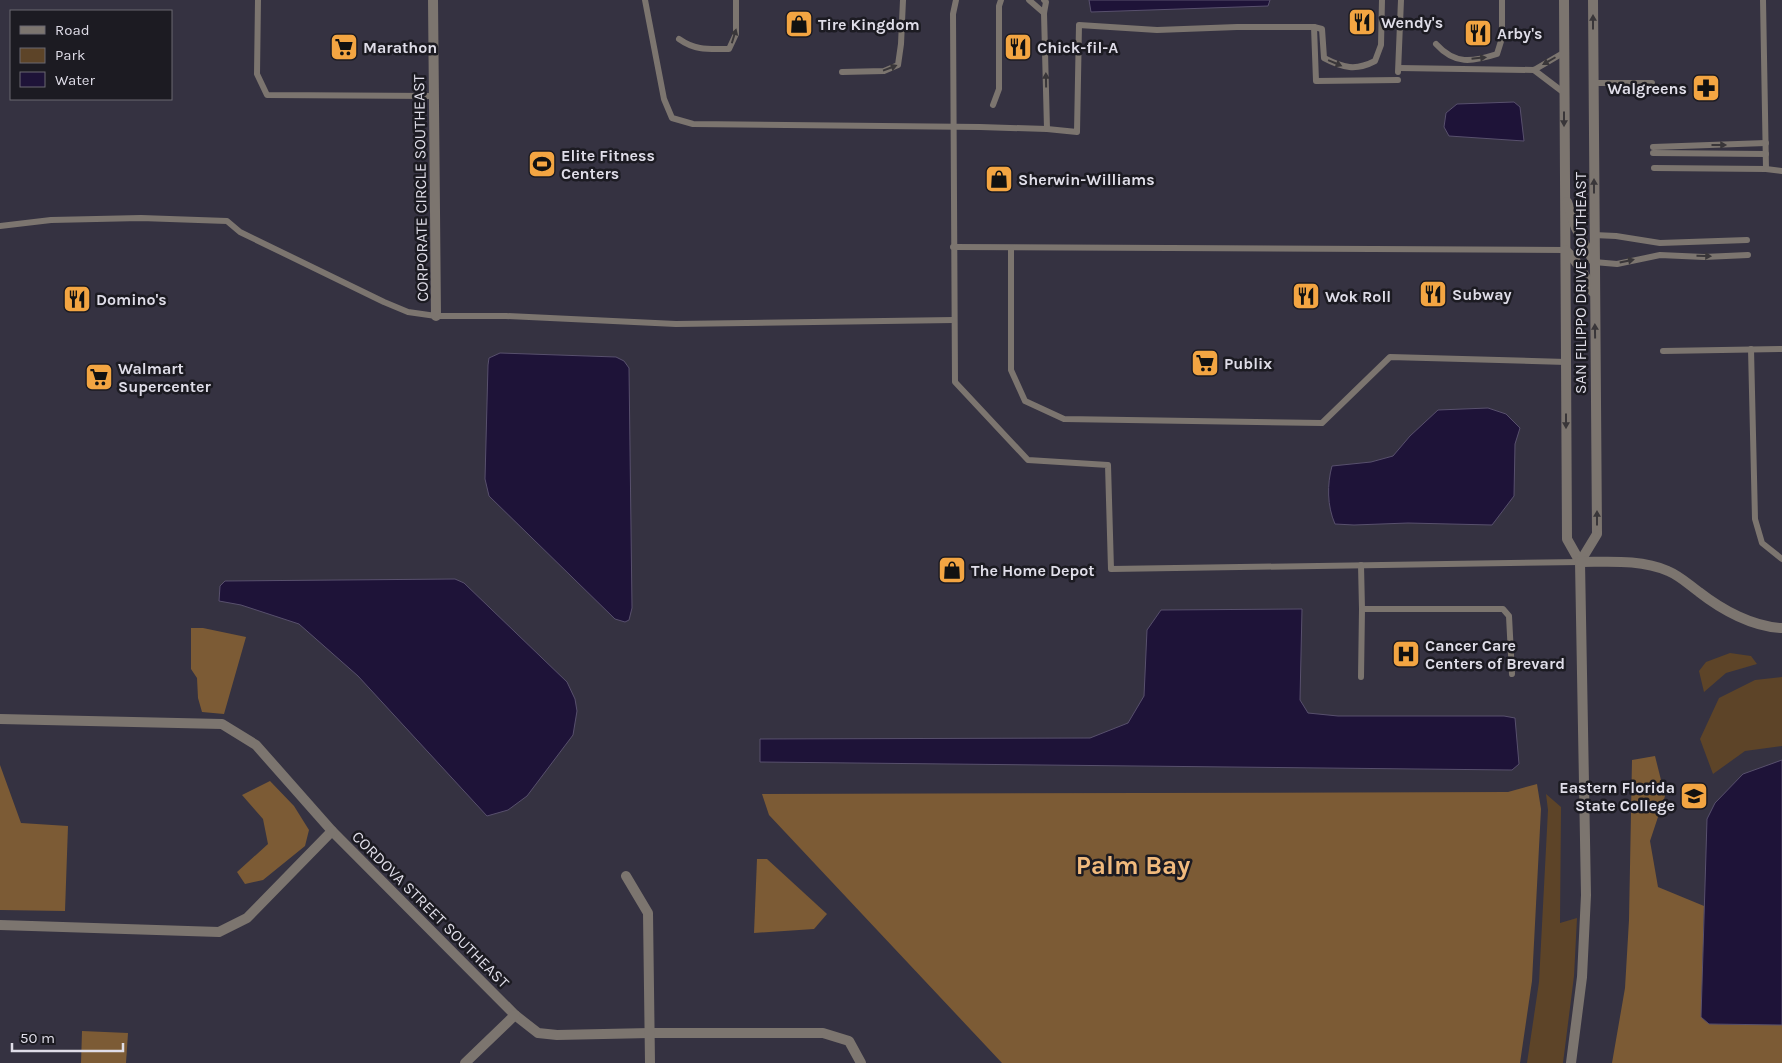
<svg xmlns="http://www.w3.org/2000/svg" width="1782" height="1063" font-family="Karla,sans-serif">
	<rect width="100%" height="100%" fill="#353241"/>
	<g fill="#5d4428">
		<polygon points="1730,653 1751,656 1757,664 1726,673 1704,692 1699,671 1706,662"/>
		<polygon points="1782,677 1782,746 1745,751 1713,774 1700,739 1719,698 1755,680"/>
		<polygon points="1546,794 1561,807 1560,923 1577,918 1574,976 1563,1063 1527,1063 1539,982 1548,810"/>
	</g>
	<g fill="#7c5b35">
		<polygon points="191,628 203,628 246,637 224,714 202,712 198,698 197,678 191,669"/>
		<polygon points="1655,756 1665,796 1650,841 1658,887 1704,906 1701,1017 1710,1024 1782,1025 1782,1063 1612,1063 1625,988 1629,920 1632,760"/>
		<polygon points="0,765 21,823 68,826 65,911 0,910"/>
		<polygon points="270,781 294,806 309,830 305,846 263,880 245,884 237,872 268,844 263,819 242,795"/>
		<polygon points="1537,784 1541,809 1532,981 1520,1063 1002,1063 769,815 762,794 1508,792"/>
		<polygon points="757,859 767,859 827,914 814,929 754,933"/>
		<polygon points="82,1031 128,1033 126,1063 81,1063"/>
	</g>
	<g fill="#1e1338" stroke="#58506d">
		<polygon points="1089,0 1270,0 1268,6 1091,12"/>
		<polygon points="1514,102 1520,107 1524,141 1449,136 1444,127 1446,113 1457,104"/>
		<polygon points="500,353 616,357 624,361 629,368 632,608 629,620 625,622 615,619 489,496 485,479 488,365 489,358"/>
		<path d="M1488,408L1506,414L1520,428L1515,444L1514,496L1492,525L1408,523L1354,525L1335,524C1327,506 1327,484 1332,466L1371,462L1393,456L1410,436L1438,410Z"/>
		<polygon points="455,579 464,583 567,682 575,699 577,711 573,735 527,796 508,810 487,816 358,676 299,624 241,605 219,601 220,586 225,581"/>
		<polygon points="1302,609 1300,700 1308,713 1338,716 1504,716 1515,718 1519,764 1512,770 760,762 760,739 1090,738 1128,723 1144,696 1147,630 1161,610"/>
		<polygon points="1782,760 1782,1025 1709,1024 1701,1017 1707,819 1715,803 1743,774"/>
	</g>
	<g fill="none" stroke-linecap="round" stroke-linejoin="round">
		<g stroke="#7c756f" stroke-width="6">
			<polyline points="258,0 257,74 267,95 433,96"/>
			<path d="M645,0L664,99L672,118L693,124L980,127L1047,129L1077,132L1079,25L1157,30L1237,27H1314L1322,29L1324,58C1343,68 1356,71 1375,61L1381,45L1382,0"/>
			<polyline points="956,0 953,14 955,382 1028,460 1108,465 1111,569 1580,562"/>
			<polyline points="1029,0 1044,13"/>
			<polyline points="1044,0 1046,2 1044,13 1047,129"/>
			<polyline points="1314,27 1316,81 1398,80"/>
			<path d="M679,39C696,51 709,49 729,49L736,34V0"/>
			<path d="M1436,44C1455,65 1472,62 1497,54L1502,38V0"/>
			<polyline points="1399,68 1534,70 1563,53"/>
			<polyline points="1534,70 1563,92"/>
			<polyline points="842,72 884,71 898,65 901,44 903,0"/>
			<polyline points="1398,72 1401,0"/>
			<polyline points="1593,83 1652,83"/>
			<polyline points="993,105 999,89 999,6 1001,0"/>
			<polyline points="1653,147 1766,143"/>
			<polyline points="1653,153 1766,154"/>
			<polyline points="1654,168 1766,169 1763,0"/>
			<polyline points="1766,169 1782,171"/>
			<polyline points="0,226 51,220 141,218 227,221 240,232 384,302 408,312 436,316 506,316 676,324 954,320"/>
			<polyline points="1594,235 1616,236 1660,243 1747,240"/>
			<polyline points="953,247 1565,250"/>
			<polyline points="1011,248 1011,370 1025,401 1064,419 1322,423 1390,357 1566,362"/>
			<polyline points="1594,262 1617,264 1660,255 1704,257 1748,255"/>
			<polyline points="1751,349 1755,519 1762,543 1782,559"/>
			<polyline points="1663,351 1782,349"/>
			<polyline points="1361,565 1362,609 1503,609 1509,616 1512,674"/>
			<polyline points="1361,677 1362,609"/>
		</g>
		<g stroke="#7c756f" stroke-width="10">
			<polyline points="433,0 436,316"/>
			<polyline points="0,719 222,724 256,745 332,831 515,1015 538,1033 557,1035 650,1033 823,1033 849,1041 861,1063"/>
			<polyline points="626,876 648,913 650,1063"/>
			<polyline points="0,925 219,932 247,918 332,831"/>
			<polyline points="465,1063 515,1015"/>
		</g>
		<g stroke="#7c756f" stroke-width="10">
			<polyline points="1564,0 1567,539 1580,562 1586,895 1582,977 1571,1063"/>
			<polyline points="1567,202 1576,228 1593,260"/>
			<path d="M1565,250C1579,262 1585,276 1593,292"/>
			<polyline points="1580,562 1597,534 1593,0"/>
			<path d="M1580,562C1608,562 1641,559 1668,571C1680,576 1688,584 1699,592C1722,610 1753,627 1782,628"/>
		</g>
	</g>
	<defs><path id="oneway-solid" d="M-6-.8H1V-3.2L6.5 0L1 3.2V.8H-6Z" transform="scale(1.25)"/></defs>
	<g fill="#393639">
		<use href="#oneway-solid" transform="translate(1593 22) rotate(-90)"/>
		<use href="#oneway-solid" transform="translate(734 36) rotate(-73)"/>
		<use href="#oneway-solid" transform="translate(1479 58) rotate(-6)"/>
		<use href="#oneway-solid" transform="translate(1549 61) rotate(150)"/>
		<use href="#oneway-solid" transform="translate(1335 63) rotate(23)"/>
		<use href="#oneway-solid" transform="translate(890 68) rotate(-21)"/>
		<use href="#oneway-solid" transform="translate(1046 80) rotate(-91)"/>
		<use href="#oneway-solid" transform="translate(1564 119) rotate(90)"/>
		<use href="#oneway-solid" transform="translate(1719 145)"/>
		<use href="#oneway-solid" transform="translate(1594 186) rotate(-90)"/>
		<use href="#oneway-solid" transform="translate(1704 256) rotate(1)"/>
		<use href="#oneway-solid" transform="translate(1627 261) rotate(-12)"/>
		<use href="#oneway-solid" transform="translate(1595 331) rotate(-91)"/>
		<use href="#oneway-solid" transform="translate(1566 421) rotate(90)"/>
		<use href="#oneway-solid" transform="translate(1597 518) rotate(-90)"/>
	</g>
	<defs>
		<g id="restaurant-square" transform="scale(1.4375)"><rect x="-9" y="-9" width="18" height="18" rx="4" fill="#f3a542" stroke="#1c1b22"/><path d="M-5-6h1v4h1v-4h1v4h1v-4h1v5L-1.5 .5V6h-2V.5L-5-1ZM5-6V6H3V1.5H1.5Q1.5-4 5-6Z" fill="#111"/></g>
		<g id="shop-square" transform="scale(1.4375)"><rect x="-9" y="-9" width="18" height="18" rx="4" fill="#f3a542" stroke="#1c1b22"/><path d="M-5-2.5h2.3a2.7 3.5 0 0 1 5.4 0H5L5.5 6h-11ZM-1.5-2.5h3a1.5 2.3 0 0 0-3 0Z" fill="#111"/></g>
		<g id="supermarket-square" transform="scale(1.4375)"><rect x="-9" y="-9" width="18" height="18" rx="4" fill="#f3a542" stroke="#1c1b22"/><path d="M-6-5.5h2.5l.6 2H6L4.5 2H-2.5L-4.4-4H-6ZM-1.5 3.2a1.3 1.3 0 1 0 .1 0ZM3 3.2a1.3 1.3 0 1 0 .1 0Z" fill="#111"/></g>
		<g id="pharmacy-square" transform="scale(1.4375)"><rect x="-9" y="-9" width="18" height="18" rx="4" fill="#f3a542" stroke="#1c1b22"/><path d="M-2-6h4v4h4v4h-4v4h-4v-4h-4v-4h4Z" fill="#111"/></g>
		<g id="stadium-square" transform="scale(1.4375)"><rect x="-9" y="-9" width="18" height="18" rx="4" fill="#f3a542" stroke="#1c1b22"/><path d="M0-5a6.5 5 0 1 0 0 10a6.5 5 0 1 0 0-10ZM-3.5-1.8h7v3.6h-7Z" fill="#111"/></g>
		<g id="hospital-square" transform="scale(1.4375)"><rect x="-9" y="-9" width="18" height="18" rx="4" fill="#f3a542" stroke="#1c1b22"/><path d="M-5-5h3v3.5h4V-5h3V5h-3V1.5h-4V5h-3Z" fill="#111"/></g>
		<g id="university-square" transform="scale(1.4375)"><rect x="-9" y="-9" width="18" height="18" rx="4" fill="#f3a542" stroke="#1c1b22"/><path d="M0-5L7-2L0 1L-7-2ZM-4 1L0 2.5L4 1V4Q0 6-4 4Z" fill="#111"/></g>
	</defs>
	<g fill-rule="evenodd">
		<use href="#restaurant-square" x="1362" y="22"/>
		<use href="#shop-square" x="799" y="24"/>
		<use href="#restaurant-square" x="1478" y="33"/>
		<use href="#supermarket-square" x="344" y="47"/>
		<use href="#restaurant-square" x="1018" y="47"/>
		<use href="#pharmacy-square" x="1706" y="88"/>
		<use href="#stadium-square" x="542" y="164"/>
		<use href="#shop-square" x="999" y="179"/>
		<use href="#restaurant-square" x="1433" y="294"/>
		<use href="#restaurant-square" x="1306" y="296"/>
		<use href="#restaurant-square" x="77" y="299"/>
		<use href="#supermarket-square" x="1205" y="363"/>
		<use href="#supermarket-square" x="99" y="377"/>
		<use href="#shop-square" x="952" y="570"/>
		<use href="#hospital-square" x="1406" y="654"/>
		<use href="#university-square" x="1694" y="796"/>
	</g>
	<g text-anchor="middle" stroke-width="5" stroke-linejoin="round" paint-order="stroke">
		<g font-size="16" font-weight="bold" fill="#dfdde8" stroke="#1c1b22" text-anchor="start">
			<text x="1381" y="28">Wendy's</text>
			<text x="818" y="30">Tire Kingdom</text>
			<text x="1497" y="39">Arby's</text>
			<text x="363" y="53">Marathon</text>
			<text x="1037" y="53">Chick-fil-A</text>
			<text x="1687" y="94" text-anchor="end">Walgreens</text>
			<text x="561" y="161">Elite Fitness<tspan x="561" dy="18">Centers</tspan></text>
			<text x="1018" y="185">Sherwin-Williams</text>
			<text x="1452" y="300">Subway</text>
			<text x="1325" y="302">Wok Roll</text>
			<text x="96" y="305">Domino's</text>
			<text x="1224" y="369">Publix</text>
			<text x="118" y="374">Walmart<tspan x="118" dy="18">Supercenter</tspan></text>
			<text x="971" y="576">The Home Depot</text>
			<text x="1425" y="651">Cancer Care<tspan x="1425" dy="18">Centers of Brevard</tspan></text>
			<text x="1675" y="793" text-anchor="end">Eastern Florida<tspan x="1675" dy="18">State College</tspan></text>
		</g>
		<g font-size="16" fill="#dfdde8" stroke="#1c1b22">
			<text transform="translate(420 188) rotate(-91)" y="6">CORPORATE CIRCLE SOUTHEAST</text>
			<text transform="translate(1580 283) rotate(-90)" y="6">SAN FILIPPO DRIVE SOUTHEAST</text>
			<text transform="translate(431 909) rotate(45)" y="6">CORDOVA STREET SOUTHEAST</text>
		</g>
		<g font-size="26" font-weight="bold" fill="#f1ba7d" stroke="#1c1b22">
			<text x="1133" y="874">Palm Bay</text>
		</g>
	</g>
	<rect x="10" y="10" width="162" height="90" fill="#1c1b22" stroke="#6a6971"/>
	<rect x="20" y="26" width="25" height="8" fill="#7c756f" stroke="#6a6971"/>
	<text x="55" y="35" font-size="15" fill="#dfdde8">Road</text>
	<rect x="20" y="48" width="25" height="15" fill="#5d4428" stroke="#6a6971"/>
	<text x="55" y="60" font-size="15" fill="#dfdde8">Park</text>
	<rect x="20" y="72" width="25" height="15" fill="#1e1338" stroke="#6a6971"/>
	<text x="55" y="85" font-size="15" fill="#dfdde8">Water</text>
	<path d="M12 1043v8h111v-8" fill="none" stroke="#dfdde8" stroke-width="2.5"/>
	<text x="20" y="1043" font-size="15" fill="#dfdde8" stroke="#1c1b22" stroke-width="4" paint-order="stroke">50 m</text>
</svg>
